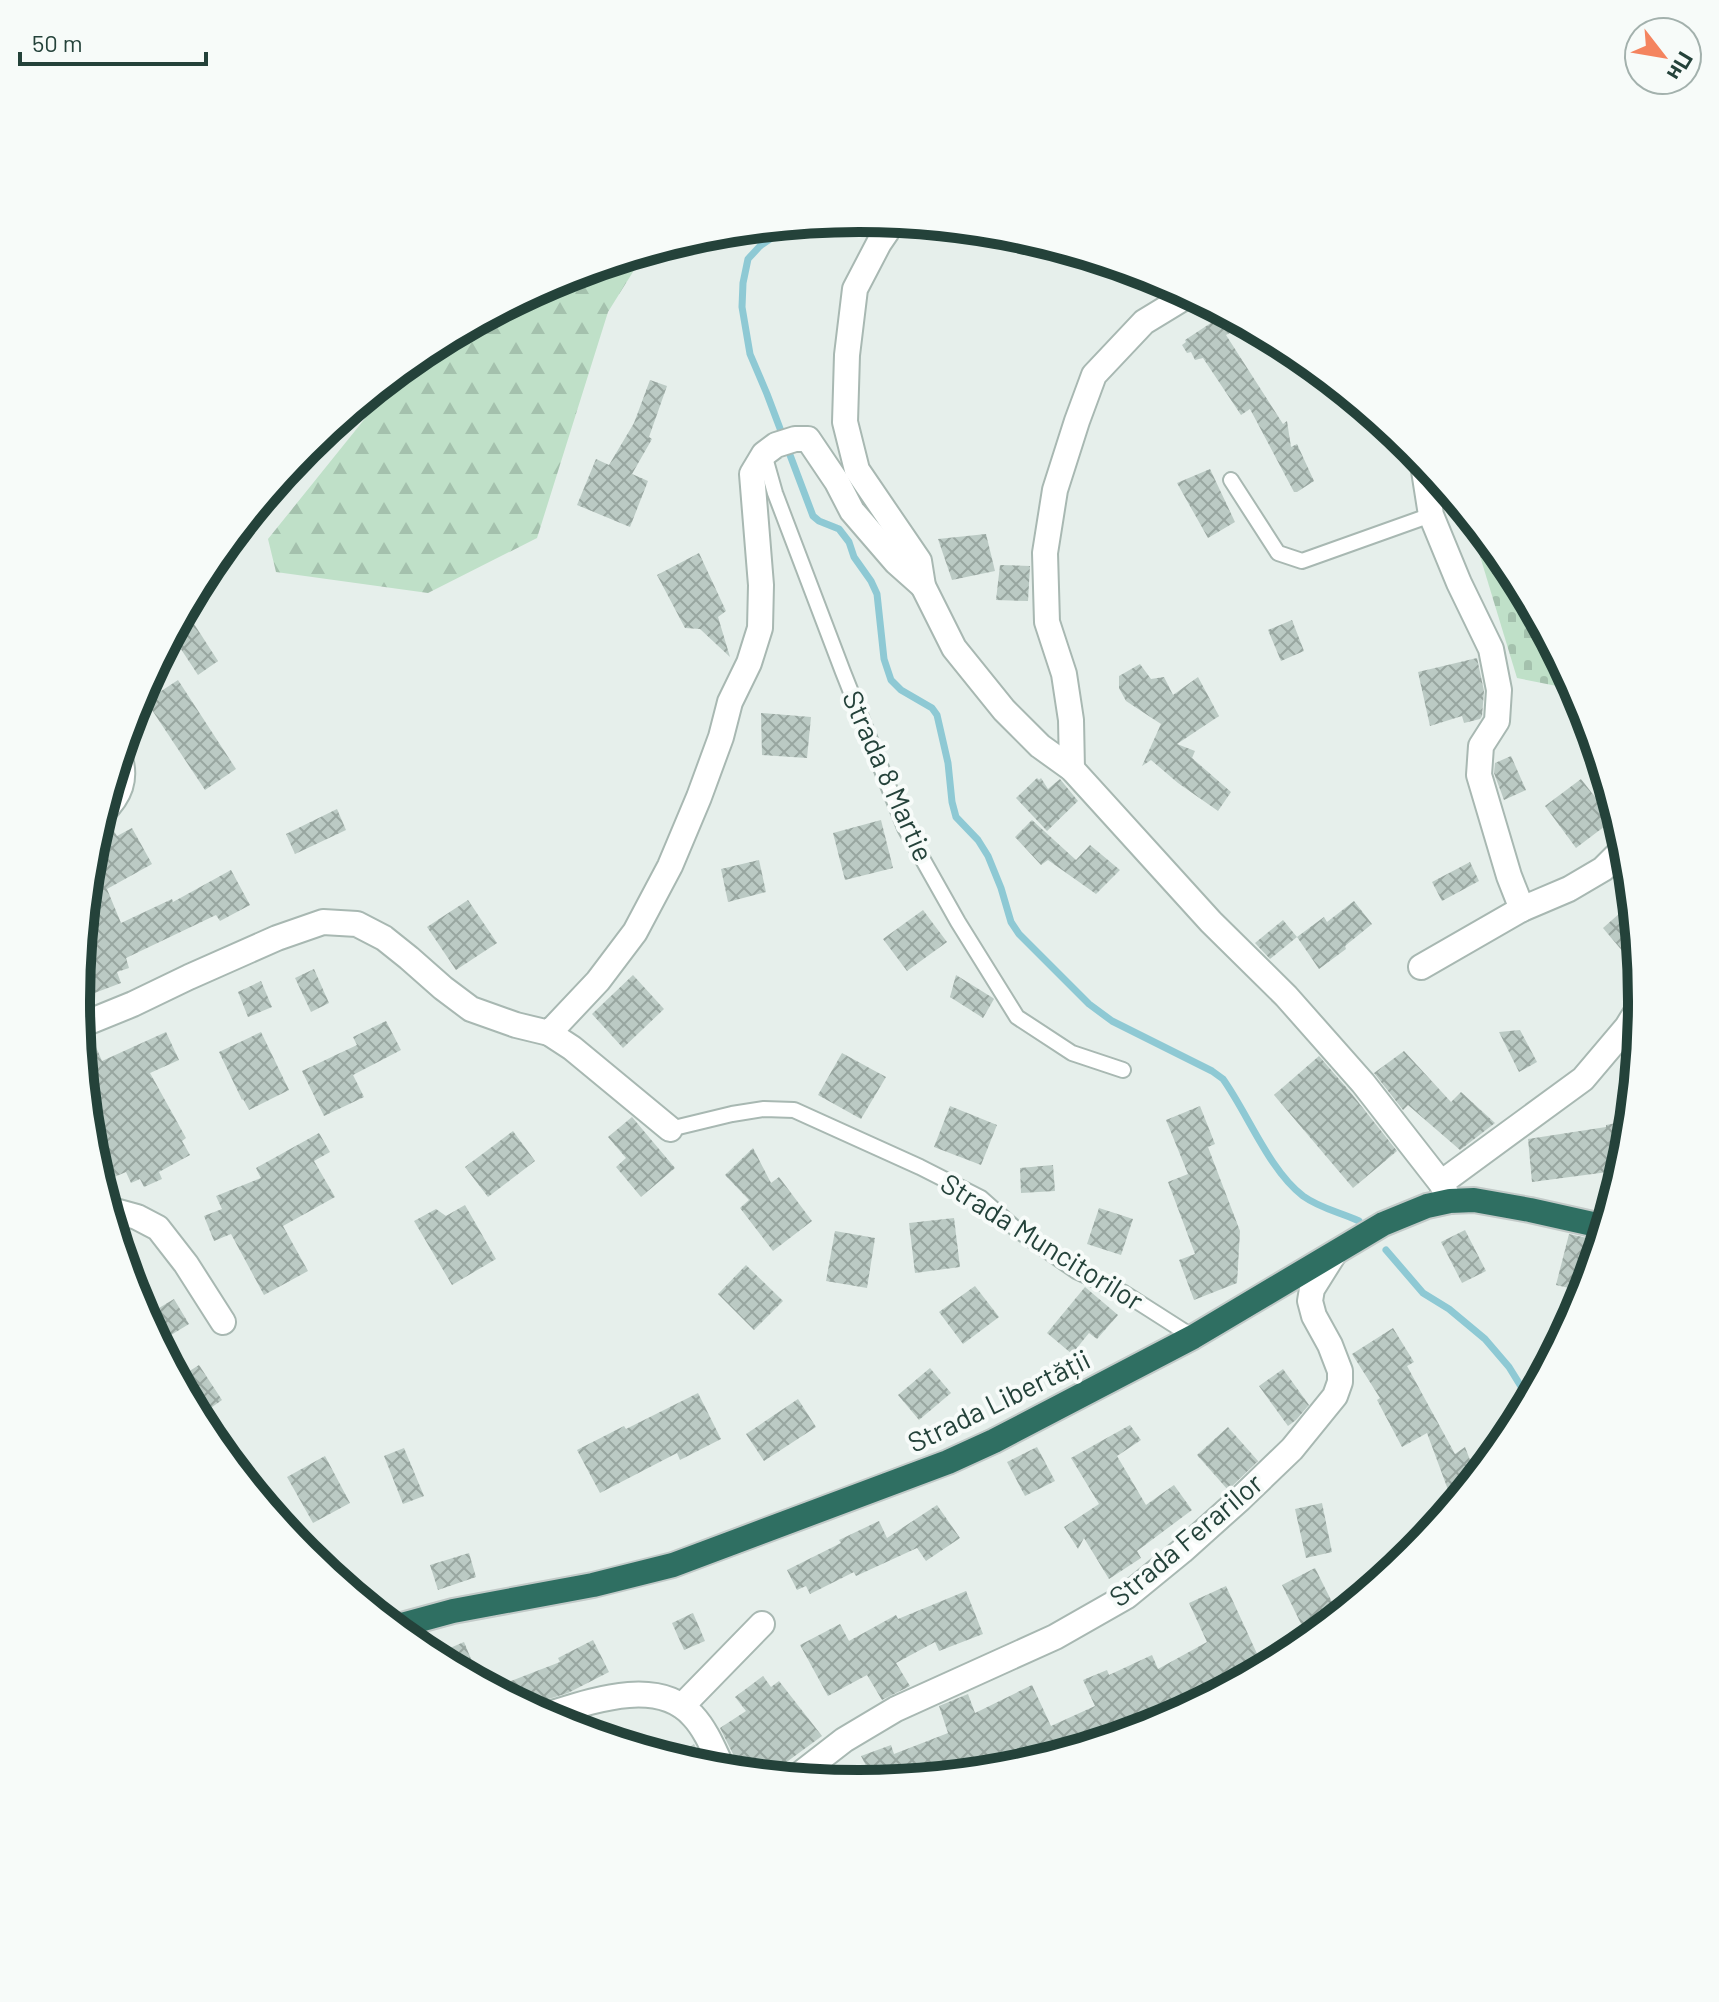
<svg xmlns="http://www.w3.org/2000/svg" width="1719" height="2002" font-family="Barlow,sans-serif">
	<defs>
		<pattern id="forest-firs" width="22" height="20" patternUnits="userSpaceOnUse" patternTransform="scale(2)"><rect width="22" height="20" fill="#bfe0c8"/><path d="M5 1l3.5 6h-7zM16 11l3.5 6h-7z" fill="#a4c1ad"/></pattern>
		<pattern id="cemetery-stones" width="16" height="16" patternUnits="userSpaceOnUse" patternTransform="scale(2)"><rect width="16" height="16" fill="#bfe0c8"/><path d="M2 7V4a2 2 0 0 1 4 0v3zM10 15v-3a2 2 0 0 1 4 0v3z" fill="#a4c1ad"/></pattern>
		<pattern id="building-cross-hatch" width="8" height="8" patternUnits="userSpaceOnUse" patternTransform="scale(2)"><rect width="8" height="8" fill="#bbcac4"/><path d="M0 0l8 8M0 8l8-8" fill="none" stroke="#98a6a0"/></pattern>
	</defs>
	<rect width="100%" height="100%" fill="#e6efeb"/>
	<polygon fill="url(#forest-firs)" points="646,251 608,312 537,538 428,593 276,572 268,539 371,411 349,411 425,349 560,277"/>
	<polygon fill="url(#cemetery-stones)" points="1466,510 1511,566 1577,690 1517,678"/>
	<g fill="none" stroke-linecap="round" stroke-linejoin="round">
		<g stroke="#8ec9d4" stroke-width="7">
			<path d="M792,224L760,246L748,259L743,283L742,307L750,354L767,394L813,516L819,521L839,529L849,542L854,557L871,581L877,594L884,659L891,680L901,690L932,708L937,715L948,763L952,802L956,817L978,840L988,856L1001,888L1011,922L1019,934L1089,1004L1112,1021L1212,1071L1223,1079C1248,1114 1269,1170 1303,1196C1321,1209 1340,1212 1359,1221"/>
			<polyline points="1386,1250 1423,1293 1449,1309 1485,1339 1509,1367 1530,1401"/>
		</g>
	</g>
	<g fill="url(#building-cross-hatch)">
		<polygon points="1226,313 1232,316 1242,327 1226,335 1283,424 1287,421 1291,447 1297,444 1314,481 1297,492 1294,492 1250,409 1241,415 1203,358 1195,360 1191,352 1187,353 1182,345 1186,342 1185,340"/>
		<polygon points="650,380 667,386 649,437 652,439 632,474 648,481 630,527 577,505 596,459 609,465 634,423"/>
		<polygon points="1210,469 1235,522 1208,538 1177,483"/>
		<polygon points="986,534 995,571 952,580 938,539"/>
		<polygon points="699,553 726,611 718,617 730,657 700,629 685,628 657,575"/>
		<polygon points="1000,565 1030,566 1028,601 996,600"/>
		<polygon points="185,610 218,661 198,675 171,634"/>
		<polygon points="1292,620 1304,651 1281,661 1268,630"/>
		<polygon points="1477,658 1484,691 1482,716 1480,719 1464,723 1462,716 1430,726 1418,672"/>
		<polygon points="1140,664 1151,679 1164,677 1173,695 1198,677 1219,716 1177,744 1195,751 1192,758 1231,792 1218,811 1178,783 1151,760 1142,766 1161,724 1126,701 1119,688 1119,676"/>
		<polygon points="178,680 236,769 205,790 146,701"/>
		<polygon points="761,713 811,717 807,758 762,755"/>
		<polygon points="1511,756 1526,790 1504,800 1494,773 1495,763"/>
		<polygon points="1037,778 1039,780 1041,778 1048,789 1060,779 1078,801 1047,831 1016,798"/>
		<polygon points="1581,779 1613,820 1576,848 1545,806"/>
		<polygon points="337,809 346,830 295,854 286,834"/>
		<polygon points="881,820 893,868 845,880 833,833"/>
		<polygon points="1032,820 1076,860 1090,845 1120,870 1096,894 1048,860 1041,865 1015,837"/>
		<polygon points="132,828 152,864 107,889 121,923 172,899 173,902 231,870 250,905 220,921 216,915 126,958 129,968 117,972 121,983 76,1000 91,848 94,840 113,829 117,836"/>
		<polygon points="759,860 766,892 728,902 721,869"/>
		<polygon points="1470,862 1479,881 1442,901 1432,882"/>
		<polygon points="468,900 497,943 456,970 427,927"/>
		<polygon points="1354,901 1372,924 1345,946 1346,949 1319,969 1297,937 1324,917 1327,922"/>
		<polygon points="923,910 947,942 907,971 883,939"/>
		<polygon points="1620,913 1636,932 1640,972 1603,928"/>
		<polygon points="1283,920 1297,937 1270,959 1255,943"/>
		<polygon points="314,969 329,1003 311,1012 295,978"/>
		<polygon points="633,975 664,1009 623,1048 592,1014"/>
		<polygon points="956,975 993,998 994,999 983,1018 950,997"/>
		<polygon points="261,981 272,1007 248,1017 238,992"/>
		<polygon points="386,1021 401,1050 353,1075 364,1097 324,1116 302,1071 357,1045 353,1037"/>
		<polygon points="1520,1030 1537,1062 1519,1072 1499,1032"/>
		<polygon points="166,1032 179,1060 150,1073 186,1138 182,1141 190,1155 159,1172 162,1179 144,1187 140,1179 131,1183 126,1172 100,1183 91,1153 81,1054 96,1047 102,1061"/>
		<polygon points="261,1032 289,1090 249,1110 243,1099 242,1100 219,1052"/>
		<polygon points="1404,1051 1451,1102 1461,1092 1495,1123 1460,1150 1408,1105 1403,1110 1374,1073"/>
		<polygon points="842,1053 886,1077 861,1119 818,1095"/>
		<polygon points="1319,1056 1351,1093 1397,1151 1353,1188 1274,1095"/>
		<polygon points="950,1106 997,1125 981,1165 934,1147"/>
		<polygon points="1200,1106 1215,1144 1208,1147 1240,1231 1237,1283 1194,1300 1179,1260 1195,1254 1168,1182 1188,1174 1166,1120"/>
		<polygon points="632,1117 675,1168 641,1197 616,1167 626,1158 608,1137"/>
		<polygon points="1631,1120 1628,1154 1623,1170 1532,1182 1528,1139 1606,1127 1606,1125"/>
		<polygon points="513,1131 535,1161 488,1197 465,1167"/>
		<polygon points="319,1133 330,1152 314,1161 335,1197 283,1226 308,1271 264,1295 231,1234 214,1241 204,1216 222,1209 216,1196 261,1178 256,1168"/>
		<polygon points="753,1148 771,1183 779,1177 812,1221 773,1251 740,1208 749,1200 725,1175"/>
		<polygon points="1053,1165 1055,1191 1021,1193 1020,1168"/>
		<polygon points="465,1205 496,1259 452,1285 414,1221 436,1209 446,1216"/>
		<polygon points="1099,1208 1133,1219 1121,1255 1087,1244"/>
		<polygon points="954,1218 960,1267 915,1273 909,1223"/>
		<polygon points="1465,1230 1486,1271 1462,1283 1441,1242"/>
		<polygon points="835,1231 875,1238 867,1288 826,1281"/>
		<polygon points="1569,1234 1601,1241 1586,1292 1556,1285"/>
		<polygon points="746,1265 783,1301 754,1330 718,1294"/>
		<polygon points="975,1286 999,1317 963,1344 939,1312"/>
		<polygon points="1085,1287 1118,1315 1097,1339 1089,1333 1072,1354 1047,1333"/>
		<polygon points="174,1299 189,1324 158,1343 144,1317"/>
		<polygon points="1393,1328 1414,1362 1407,1366 1455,1454 1465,1447 1477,1478 1454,1506 1427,1433 1402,1447 1377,1400 1380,1398 1352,1354"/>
		<polygon points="199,1365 222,1400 198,1417 177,1379"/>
		<polygon points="930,1368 951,1393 919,1420 898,1395"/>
		<polygon points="1283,1369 1309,1405 1296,1420 1288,1426 1259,1386"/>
		<polygon points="698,1393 721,1439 680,1460 677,1453 600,1493 577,1450 624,1426 626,1429"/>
		<polygon points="798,1399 816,1427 764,1461 746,1434"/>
		<polygon points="1130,1425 1141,1440 1117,1456 1146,1505 1174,1485 1192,1510 1137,1551 1141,1558 1109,1579 1084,1538 1078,1549 1064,1527 1099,1504 1071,1458"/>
		<polygon points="1228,1427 1258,1461 1228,1490 1197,1455"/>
		<polygon points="1037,1447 1055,1481 1025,1496 1007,1462"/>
		<polygon points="404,1448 424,1496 403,1504 384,1456"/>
		<polygon points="325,1456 350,1503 313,1523 287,1477"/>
		<polygon points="1322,1503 1332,1552 1306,1558 1295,1509"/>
		<polygon points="937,1505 960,1538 926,1561 917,1548 856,1576 854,1572 810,1594 806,1586 797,1590 787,1570 841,1543 839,1540 879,1521 887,1538"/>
		<polygon points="469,1553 476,1577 438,1590 430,1565"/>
		<polygon points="1315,1568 1339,1616 1320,1632 1308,1638 1282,1585"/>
		<polygon points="1226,1586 1264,1669 1185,1711 1181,1704 1103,1740 1104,1742 1013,1769 1010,1760 974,1773 875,1783 861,1756 891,1745 894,1754 948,1733 939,1706 968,1694 975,1713 1032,1685 1051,1726 1095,1706 1083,1680 1107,1670 1109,1675 1152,1655 1158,1669 1207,1642 1189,1603"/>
		<polygon points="966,1591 983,1634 939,1651 935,1642 896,1663 910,1686 882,1700 867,1675 828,1696 800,1645 840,1624 849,1641 896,1615 898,1619"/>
		<polygon points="693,1613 705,1641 684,1650 672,1623"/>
		<polygon points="593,1640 609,1672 568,1693 539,1702 528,1708 520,1704 511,1681 560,1662 558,1658"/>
		<polygon points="464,1642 481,1683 431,1656"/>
		<polygon points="763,1676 771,1687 779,1681 822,1736 788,1761 764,1775 739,1773 738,1764 720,1728 746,1711 735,1697"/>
		<polygon points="694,1744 700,1756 707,1769 672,1759"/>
	</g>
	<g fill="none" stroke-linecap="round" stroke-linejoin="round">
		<g stroke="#a8b8b2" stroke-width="18">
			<g id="lane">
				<polyline points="764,454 775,493 843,672 905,828 958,922 1017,1017 1072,1053 1123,1070"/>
				<polyline points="1231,480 1278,553 1302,561 1431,515"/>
				<polyline points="670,1129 732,1114 764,1109 794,1110 920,1167 981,1198 1016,1229 1076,1271 1124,1293 1193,1337"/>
			</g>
		</g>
		<g stroke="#a8b8b2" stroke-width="28">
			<g id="street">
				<polyline points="894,221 879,243 855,289 847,355 845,422 857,470 919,561 923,586 954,648 1004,710 1040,746 1072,769 1211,922 1286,996 1363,1083 1441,1183 1450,1201"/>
				<polyline points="1422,458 1431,515 1459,583 1491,649 1499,690 1497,721 1481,746 1479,775 1509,876 1522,909"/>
				<polyline points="1072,769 1071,720 1064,674 1047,622 1045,553 1055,490 1077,421 1094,375 1144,322 1190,294"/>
				<path d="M102,813C120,796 127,779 119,755"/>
				<polyline points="1421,967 1522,909 1569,889 1603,869 1627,845"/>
				<polyline points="79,1026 133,1004 189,977 277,938 323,922 357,924 384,938 409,958 443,988 471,1009 516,1025 549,1033 598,981 635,932 670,866 699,797 721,737 730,702 749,663 760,628 761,585 752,474 764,454 776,445 795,439 808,439 837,482 852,511 896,562 923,586"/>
				<polyline points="549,1033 572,1048 670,1129"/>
				<polyline points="1441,1183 1583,1079 1627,1027 1643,1001"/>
				<polyline points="108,1209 137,1217 158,1228 186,1264 223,1322"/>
				<polyline points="682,1706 762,1624"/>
				<path d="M543,1716C586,1703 657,1675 693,1716C707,1731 715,1753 724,1771"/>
				<polyline points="795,1778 844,1740 896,1709 1055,1637 1127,1596 1182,1551 1240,1499 1292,1449 1335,1396 1340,1382 1340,1371 1330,1345 1314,1316 1310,1301 1312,1289 1334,1254"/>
			</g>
		</g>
		<g stroke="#c2cac8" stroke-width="28">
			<polyline id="highway" points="394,1627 453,1611 593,1585 673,1565 948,1462 994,1441 1193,1337 1383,1224 1427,1206 1450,1201 1474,1200 1530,1210 1606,1227"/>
		</g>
		<use href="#lane" stroke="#fff" stroke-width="14"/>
		<use href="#street" stroke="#fff" stroke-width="24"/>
		<use href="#highway" stroke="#2f6f62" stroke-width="24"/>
	</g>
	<g text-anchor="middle" stroke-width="8" stroke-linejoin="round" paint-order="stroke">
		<g font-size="28" fill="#24423a" stroke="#f7fbf9">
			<text transform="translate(888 776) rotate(66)" y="10">Strada 8 Martie</text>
			<text transform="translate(1042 1242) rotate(32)" y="10">Strada Muncitorilor</text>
			<text transform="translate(999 1401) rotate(-26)" y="10">Strada Libertății</text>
			<text transform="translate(1186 1540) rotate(-40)" y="10">Strada Ferarilor</text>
		</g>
	</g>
	<path d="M0 0H1719V2002H0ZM90 1001a769 769 0 1 1 1538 0a769 769 0 1 1-1538 0Z" fill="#f7fbf9" fill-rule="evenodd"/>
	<path fill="none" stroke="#24423a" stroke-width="10" d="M90 1001a769 769 0 1 1 1538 0a769 769 0 1 1-1538 0Z"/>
	<g transform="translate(1663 56) rotate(121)"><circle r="38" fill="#f7fbf9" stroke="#a3b1ad" stroke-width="2"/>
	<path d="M0-6L14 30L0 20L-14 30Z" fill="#f4845f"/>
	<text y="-12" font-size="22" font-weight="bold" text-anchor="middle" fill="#24423a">Пн</text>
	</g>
	<path d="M20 52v12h186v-12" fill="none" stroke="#24423a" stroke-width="4"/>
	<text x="32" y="52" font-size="24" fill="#24423a" stroke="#f7fbf9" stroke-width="6" paint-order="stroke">50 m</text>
</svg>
